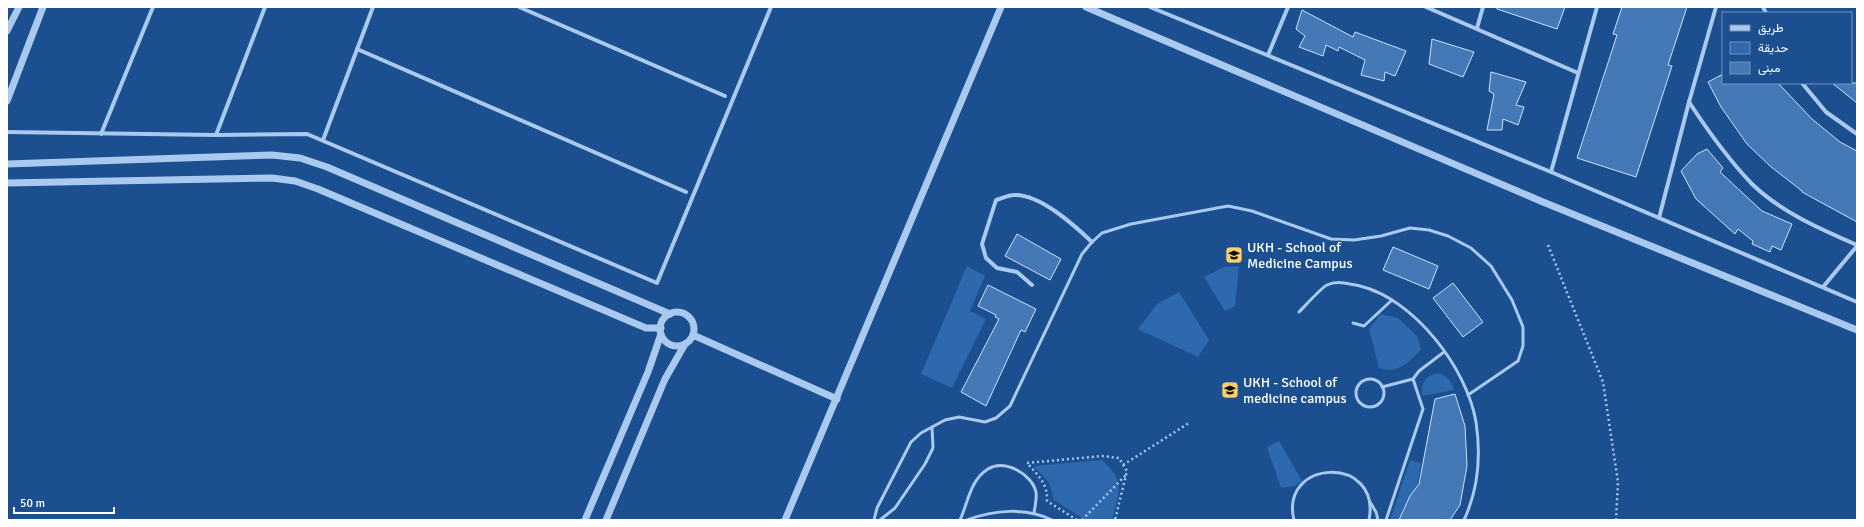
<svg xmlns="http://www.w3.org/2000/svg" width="1864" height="527" font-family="Signika,Vazirmatn,sans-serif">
	<rect width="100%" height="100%" fill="#1b4f8f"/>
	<g fill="#2e69ad">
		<polygon points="967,266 985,276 970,311 986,319 952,388 921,374"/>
		<polygon points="1239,266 1235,306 1225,311 1204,277 1224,267"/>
		<polygon points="1179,292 1209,340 1198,357 1138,329 1157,304"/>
		<path d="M1381,314L1398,318L1417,336L1421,349C1409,363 1398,374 1379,368L1369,329Z"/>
		<path d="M1438,373C1448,376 1451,381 1454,390L1422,396C1422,381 1424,377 1438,373Z"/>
		<polygon points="1279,441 1302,481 1295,486 1281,488 1267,447"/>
		<path d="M1102,460C1126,482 1119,492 1112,520H1085L1054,500L1049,483L1034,466Z"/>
		<polygon points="1410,460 1421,463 1417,486 1410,496 1399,520 1390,520"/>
	</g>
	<g fill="#4478b7" stroke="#cfe3fa">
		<polygon points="1497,7 1565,7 1557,29 1497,9"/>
		<polygon points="1622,7 1687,7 1668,65 1672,66 1636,177 1577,158 1617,35 1613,34"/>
		<polygon points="1302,10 1353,37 1355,32 1406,51 1395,76 1385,72 1384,81 1361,75 1365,60 1339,47 1338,51 1326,45 1323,56 1299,47 1305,36 1296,29"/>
		<polygon points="1432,39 1474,52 1463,77 1429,64"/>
		<polygon points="1491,72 1526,82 1516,105 1524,107 1518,125 1503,119 1502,130 1487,130 1494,94 1489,91"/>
		<polygon points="1723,74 1723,83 1778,83 1812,119 1840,142 1857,151 1857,222 1802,192 1802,191 1770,166 1747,144 1721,107 1708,82"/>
		<polygon points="1832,83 1857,83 1857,103"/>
		<polygon points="1707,149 1723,168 1720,172 1762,211 1792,224 1781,250 1772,246 1770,252 1752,244 1753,241 1738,229 1735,234 1696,199 1681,171 1697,154"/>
		<polygon points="1017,234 1061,259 1050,280 1005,256"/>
		<polygon points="1393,247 1438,266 1429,289 1383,270"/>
		<polygon points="1453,283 1483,322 1463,337 1433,298"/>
		<polygon points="988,285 1036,309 1025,332 1021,330 986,406 961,392 999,319 995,317 996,315 978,306"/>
		<polygon points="1455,394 1465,426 1467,466 1460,505 1450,520 1399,520 1410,496 1419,484 1435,399"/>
	</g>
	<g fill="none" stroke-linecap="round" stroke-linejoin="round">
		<g stroke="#a9c9ee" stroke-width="2.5" stroke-dasharray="2 3" stroke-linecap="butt">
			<polyline points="1548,245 1603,382 1618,482 1616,520"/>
			<polyline points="1123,465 1189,423"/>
			<path d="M1077,520L1047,501C1048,484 1038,475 1027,463L1102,456L1119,458L1127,471L1115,520"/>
			<polyline points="1082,520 1126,475"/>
		</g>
		<g stroke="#a9c9ee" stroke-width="3">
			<path d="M1299,312C1305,306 1321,288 1327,285C1337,280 1350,284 1360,286C1414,299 1467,368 1476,422C1481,455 1478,490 1464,520"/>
			<polyline points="1353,323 1364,326 1392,300"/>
			<circle cx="1370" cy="393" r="14"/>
			<polyline points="1382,387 1413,379"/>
			<polyline points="1370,502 1376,512 1378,520"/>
			<polyline points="874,520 877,508 911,442 921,433 945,420 959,417 985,422 996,418 1010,406 1082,254 1092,242 1102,233 1131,224 1228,206 1252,211 1331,239 1354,240 1381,236 1410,228 1429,230 1448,236 1471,248 1491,266 1512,300 1523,327 1523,346 1518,361 1468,395"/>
			<polyline points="880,520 895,508 925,464 933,448 932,427"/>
			<path d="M960,520C968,503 970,480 988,469C1005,459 1032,474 1036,492C1037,499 1035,506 1034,513"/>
			<path d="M967,520C993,510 1027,507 1052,520"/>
			<path d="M1294,520C1279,458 1382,455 1369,520"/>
			<polyline points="1386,520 1423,409 1413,379 1419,371 1444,352"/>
		</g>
		<g stroke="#a9c9ee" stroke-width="4">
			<polyline points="519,7 725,96"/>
			<polyline points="1150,7 1551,172 1857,302"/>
			<polyline points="1426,7 1578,73"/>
			<polyline points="1763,7 1766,13"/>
			<polyline points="1477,28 1483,7"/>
			<polyline points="357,49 686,192"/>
			<polyline points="1268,55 1288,7"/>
			<polyline points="1802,83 1826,112 1857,134"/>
			<path d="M1689,102C1708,131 1728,159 1752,184C1781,212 1820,229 1857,245"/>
			<polyline points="7,132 216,135 307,134 657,283 771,7"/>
			<polyline points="101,134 153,7"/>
			<polyline points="216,135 265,7"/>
			<polyline points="323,140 373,7"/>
			<polyline points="1551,172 1597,7"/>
			<polyline points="1659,218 1689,102 1716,7"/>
			<path d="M1032,285L1017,272L997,268L986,258L982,244L996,200C1001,199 1008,195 1014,195C1040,194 1074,225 1092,242"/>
			<polyline points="1823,287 1857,246"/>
		</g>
		<g stroke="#a9c9ee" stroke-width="7">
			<polyline points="1086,7 1543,202 1857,330"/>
			<polyline points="7,31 19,7"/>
			<polyline points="7,101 43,7"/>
			<polyline points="7,164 272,155 300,158 327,167 670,314"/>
			<polyline points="7,183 272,178 295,181 318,189 646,328 661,328"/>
			<circle cx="677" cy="329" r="17"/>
			<polyline points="693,335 837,399"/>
			<polyline points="585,520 648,372 661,334"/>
			<polyline points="606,520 665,379 685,344"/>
			<polyline points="785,520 1001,7"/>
		</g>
	</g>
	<defs>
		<g id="university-square" transform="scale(0.9)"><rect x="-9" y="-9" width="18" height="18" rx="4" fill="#ffd166" stroke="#1b4f8f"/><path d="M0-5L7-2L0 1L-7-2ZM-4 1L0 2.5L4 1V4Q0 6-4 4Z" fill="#111"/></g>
	</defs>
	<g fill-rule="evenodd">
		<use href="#university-square" x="1234" y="255"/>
		<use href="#university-square" x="1230" y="390"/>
	</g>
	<g text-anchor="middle" stroke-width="3" stroke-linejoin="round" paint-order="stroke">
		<g font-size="14" fill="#fff" stroke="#1b4f8f" text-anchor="start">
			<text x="1247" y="252">UKH - School of<tspan x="1247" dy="16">Medicine Campus</tspan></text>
			<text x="1243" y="387">UKH - School of<tspan x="1243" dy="16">medicine campus</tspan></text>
		</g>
	</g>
	<rect width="1864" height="527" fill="none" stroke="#ffffff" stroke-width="16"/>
	<rect x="1722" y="12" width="130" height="72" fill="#1b4f8f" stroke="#7695bc"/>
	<rect x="1730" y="25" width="20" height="6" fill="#a9c9ee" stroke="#7695bc"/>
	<text x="1758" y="32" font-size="12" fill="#ffffff">طريق</text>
	<rect x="1730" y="42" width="20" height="12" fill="#2e69ad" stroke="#7695bc"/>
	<text x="1758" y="52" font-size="12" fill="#ffffff">حديقة</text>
	<rect x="1730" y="62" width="20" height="12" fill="#4478b7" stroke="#7695bc"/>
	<text x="1758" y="72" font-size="12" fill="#ffffff">مبنى</text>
	<path d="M14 507v6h100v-6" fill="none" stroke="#ffffff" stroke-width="2"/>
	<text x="20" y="507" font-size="12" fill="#ffffff" stroke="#1b4f8f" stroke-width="3" paint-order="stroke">50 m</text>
</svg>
